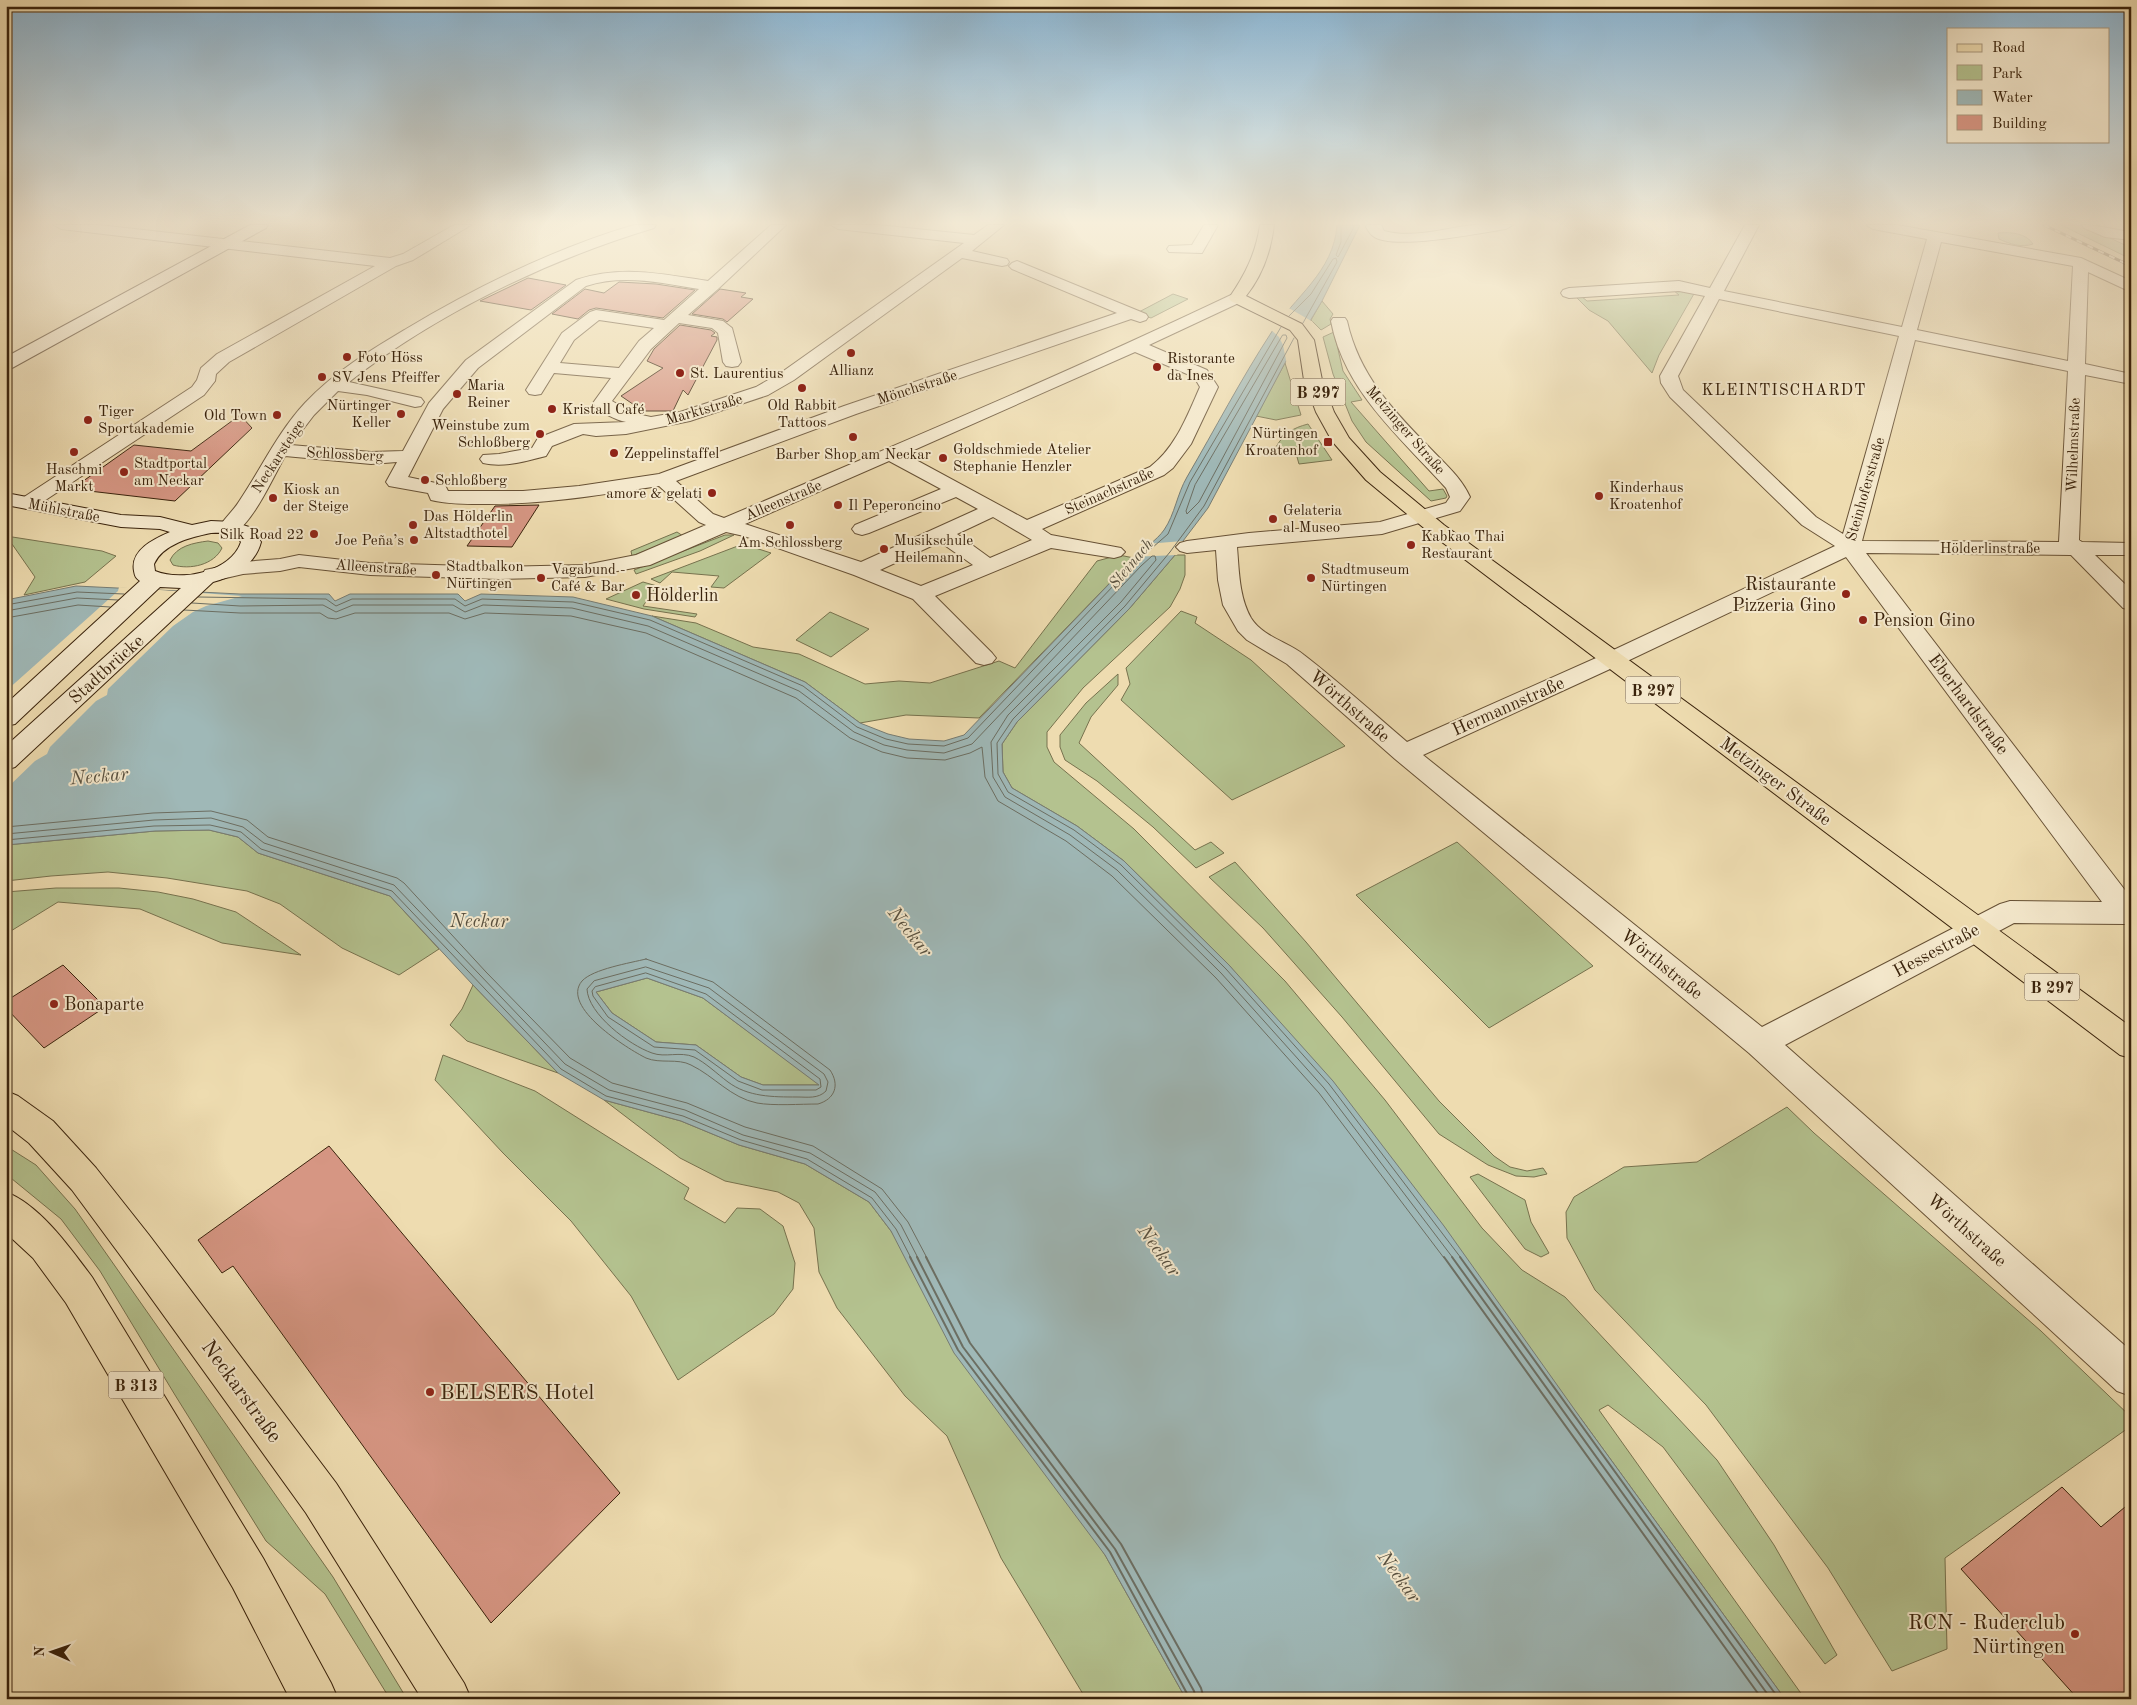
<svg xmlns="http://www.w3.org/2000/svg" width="2137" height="1705" font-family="'Old Standard TT',serif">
	<rect width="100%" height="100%" fill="#eedcb0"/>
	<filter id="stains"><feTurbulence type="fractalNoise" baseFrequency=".004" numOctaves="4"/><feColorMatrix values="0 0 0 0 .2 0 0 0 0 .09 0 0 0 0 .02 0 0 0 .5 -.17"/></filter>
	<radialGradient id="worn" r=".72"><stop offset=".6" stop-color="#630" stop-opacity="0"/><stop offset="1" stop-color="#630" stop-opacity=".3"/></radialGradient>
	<g fill="#b4c28f" stroke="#77724e">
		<polygon points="2061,225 2083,225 2131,248 2131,259"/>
		<path d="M1998,233C2011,232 2026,233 2033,244C2021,248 2010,244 1999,239Z"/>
		<polygon points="1673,290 1695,292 1659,355 1652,373 1608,321 1589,310 1577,298 1577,296 1581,296 1587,301 1679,295"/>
		<polygon points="1173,294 1188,299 1151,318 1137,313"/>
		<polygon points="1322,301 1333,314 1330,319 1331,324 1321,330 1311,320"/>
		<polygon points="1334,332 1343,371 1362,400 1351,402 1429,491 1443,489 1447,496 1446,498 1431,501 1366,442 1352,421 1333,374 1323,337"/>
		<polygon points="1285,363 1301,415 1276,420 1256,416"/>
		<path d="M1308,424L1332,460L1299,464L1295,450L1276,447C1284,433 1293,428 1308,424Z"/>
		<polygon points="677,532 683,536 632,556 631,551"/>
		<polygon points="725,535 734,535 700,551 636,574 634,570"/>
		<polygon points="6,536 102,551 116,556 85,582 24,595 35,577 12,544 6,543"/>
		<path d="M208,541L218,543L222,548C214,565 190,570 173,565L170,560C177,546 193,543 208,541Z"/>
		<polygon points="743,544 771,553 724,588 711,587 719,576 672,572 660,583 651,579"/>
		<polygon points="1119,555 1134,558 979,718 906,715 860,723 805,682 652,616 696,623 753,647 799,654 865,684 899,681 930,683 999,661 1015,668 1097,561"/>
		<polygon points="1175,555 1185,555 1185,575 1180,589 1170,607 1083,688 1047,732 1047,747 1054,762 1134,829 1285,981 1385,1100 1482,1228 1522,1270 1565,1297 1717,1460 1774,1545 1837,1655 1825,1664 1663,1447 1608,1405 1599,1410 1805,1699 1785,1699 1582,1420 1229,965 1124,861 1077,826 1012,788 1003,772 1002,744 1017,722 1129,609"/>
		<polygon points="643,582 657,586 643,606 697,614 695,617 644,609 606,599"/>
		<polygon points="1181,611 1197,617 1195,623 1251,660 1345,746 1232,800 1121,700 1130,684 1126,668"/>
		<polygon points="830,612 869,629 831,657 796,640"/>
		<polygon points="1118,674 1118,685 1091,717 1079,743 1195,850 1211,842 1224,853 1196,868 1153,827 1097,781 1065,760 1060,747 1060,735 1086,703"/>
		<polygon points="209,830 238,837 258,853 390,896 439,949 399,975 342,948 280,904 247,891 167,878 108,872 51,876 6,881 6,845 155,831"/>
		<polygon points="1457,842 1593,966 1489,1028 1356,895"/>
		<polygon points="1235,862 1306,942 1439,1101 1494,1156 1510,1167 1527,1171 1543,1168 1547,1174 1534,1177 1516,1176 1488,1165 1439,1134 1342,1017 1263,928 1209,877"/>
		<polygon points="56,888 119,888 158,892 193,899 236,912 301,955 222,943 140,909 58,902 6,934 6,892"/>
		<polygon points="647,978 703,998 820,1085 763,1085 741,1077 696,1045 656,1042 612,1013 596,992"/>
		<polygon points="473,985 558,1073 467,1041 450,1025 462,1009"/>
		<polygon points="443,1055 535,1091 689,1188 684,1199 725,1223 737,1208 760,1209 783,1226 795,1263 793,1289 774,1314 678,1380 631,1296 571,1221 503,1153 435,1080"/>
		<polygon points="604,1100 681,1121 739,1145 805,1164 869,1202 891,1231 1105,1555 1186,1699 1086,1699 1001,1558 947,1436 905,1396 837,1308 819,1272 814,1228 799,1203 778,1192 725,1181 680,1158"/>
		<polygon points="1787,1107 1814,1133 2041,1331 2131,1417 2131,1426 1945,1558 1947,1649 1892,1671 1828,1568 1706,1405 1595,1290 1567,1238 1566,1212 1574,1197 1624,1167 1697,1162"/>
		<polygon points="6,1146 36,1165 75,1209 333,1577 407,1699 390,1699 325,1594 266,1541 175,1395 100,1271 61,1219 6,1174"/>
		<polygon points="1478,1174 1525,1200 1531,1222 1549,1253 1541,1257 1525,1249 1470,1177"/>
	</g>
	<path fill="#9fb8b7" stroke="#777c73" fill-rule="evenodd" d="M1337,225H1360L1322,301L1285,363L1208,508L1183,541L1175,555L1129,609L1017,722L1002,744L1003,772L1012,788L1077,826L1124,861L1229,965L1333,1081L1444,1226L1582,1420L1785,1699H1186L1105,1555L954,1353L891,1231L869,1202L805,1164L739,1145L681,1121L604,1100L558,1073L473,985L390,896L258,853L238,837L209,830L155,831L6,845V600L76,586L240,594H329L335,601L350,594H458L465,601L481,594L573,597L652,616L805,682L860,723L888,734L909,739L944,741L964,735L1134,558C1143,549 1157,540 1164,530C1175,514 1177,494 1187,477C1215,429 1241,379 1271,333C1294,297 1334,272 1337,225ZM647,978L703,998L819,1085H763L741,1077L696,1045L656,1042L612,1013L596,992Z"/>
	<g fill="#eedcb0">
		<polygon points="1287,307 1313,322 1287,365 1283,345 1279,337 1270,329"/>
		<polygon points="1183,541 1183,545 1177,555 1131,557 1146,544"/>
		<polygon points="119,587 242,596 206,606 193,612 173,626 108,689 107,695 96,701 50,747 47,754 35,761 6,789 6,691 118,591"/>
	</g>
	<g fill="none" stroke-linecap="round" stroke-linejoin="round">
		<g stroke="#6c6e62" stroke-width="1">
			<polyline points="1341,225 1341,242 1336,255 1338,257 1355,225"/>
			<polyline points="1289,316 1311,294 1333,259 1336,258 1337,262 1303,323"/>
			<polygon points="1283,335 1286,335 1287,338 1199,502 1187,514 1186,511 1195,485"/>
			<polyline points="1294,338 1204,506 1170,552 1125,606 1013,719 997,743 998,774 1008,792 1074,830 1121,865 1226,969 1329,1084 1461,1258"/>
			<polyline points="198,597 326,599 336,606 352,599 455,599 465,606 482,599 573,602 650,620 803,686 857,727 886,739 908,744 944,746 968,738 1137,561 1168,534 1190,482 1281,327"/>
			<polyline points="192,603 240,606 323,605 336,612 353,605 453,605 465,612 483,605 572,608 648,626 799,691 854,732 884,745 907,750 944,753 972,744 1141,566 1152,556 1155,556 1156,560 1121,602 1008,715 991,742 993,777 1005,797 1070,835 1117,870 1221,973 1324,1088 1453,1258"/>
			<polyline points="6,605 77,592 124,594"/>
			<polyline points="184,610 240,613 320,613 328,618 336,619 355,613 449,613 465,619 485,613 571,616 646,633 796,698 850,738 882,752 907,758 945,760 970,753 982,747 985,777 998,801 1066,841 1112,876 1216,978 1319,1093 1444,1258"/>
			<polyline points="6,611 77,598 118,600"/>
			<polyline points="6,618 78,605 110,607"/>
			<polyline points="6,827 153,813 211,811 247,820 268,837 397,878 404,883 486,972 570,1058 612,1083 687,1103 745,1127 813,1146 882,1189 908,1222 927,1258"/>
			<polyline points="6,834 154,820 211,818 243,827 264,843 394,885 565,1064 609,1090 685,1110 743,1135 810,1153 875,1192 901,1225 918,1258"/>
			<polyline points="6,840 154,826 210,825 241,832 261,849 392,891 561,1069 606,1096 683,1116 741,1140 807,1159 872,1198 896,1229 911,1258"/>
			<path d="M646,959L713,982L830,1070C840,1085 835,1099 818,1104C801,1104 773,1106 757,1103C731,1098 714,1076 691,1065C678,1058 660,1064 646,1058C628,1049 560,1007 582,981C593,969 630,963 646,959Z"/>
			<path d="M646,967L709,988L824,1074L828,1082L826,1091C818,1099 808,1097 797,1097C773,1097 748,1097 728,1082C716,1073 706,1063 694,1057C680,1051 665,1058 652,1053C629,1045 588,1014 587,989L594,981Z"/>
			<polygon points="646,973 706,994 820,1079 821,1087 816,1090 762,1090 738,1081 695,1050 654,1047 608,1017 593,996 592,991 595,987"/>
		</g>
		<g stroke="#6c6e62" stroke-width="2">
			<polyline points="910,1257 958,1350 1110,1552 1190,1699"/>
			<polyline points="917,1257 963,1347 1115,1549 1194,1691 1196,1699"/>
			<polyline points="926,1257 970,1343 1121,1544 1201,1688 1204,1699"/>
			<polyline points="1444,1257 1762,1699"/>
			<polyline points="1452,1257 1771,1699"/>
			<polyline points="1460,1257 1779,1699"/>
		</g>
	</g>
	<g fill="#d69683" stroke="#3a230c">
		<polygon points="528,278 566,285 531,310 480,301"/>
		<polygon points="619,282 656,284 695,290 663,318 596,308 589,310 578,319 552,314 585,289 604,293"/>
		<polygon points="720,289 746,293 741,297 753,299 727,322 723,319 692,314"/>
		<polygon points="680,325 711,330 715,333 711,336 717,337 717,340 688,395 683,390 673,411 643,411 621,396 663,368 647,361 654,349"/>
		<polygon points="240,415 252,428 175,501 72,489 134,445 191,451"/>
		<polygon points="539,505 512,547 467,546 495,506"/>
		<polygon points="63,965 105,1007 44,1048 6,1008 6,1001"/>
		<polygon points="329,1146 620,1493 491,1623 233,1266 222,1273 198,1240"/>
		<polygon points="2062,1487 2101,1527 2131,1502 2131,1699 2078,1699 1961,1569"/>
	</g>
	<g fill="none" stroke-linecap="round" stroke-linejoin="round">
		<g stroke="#675135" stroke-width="2">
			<g id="street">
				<polygon points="54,225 99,225 390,258 403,254 454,225 471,225 413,260 396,266 229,362 216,374 215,381 204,395 35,507 28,509 21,507 18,503 21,499 192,387 197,380 201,368 217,354 375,266 61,229"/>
				<path d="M634,225H656L654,228C548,260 437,313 349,382L421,398L424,402L421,406L415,407L367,395L338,391L314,415L291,445L371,452L403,451L429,403L466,360L576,280C622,265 661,274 708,281L771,225H786L718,289L688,315L723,321L732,328L741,362L738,366L732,367L726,366L723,362L718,333L712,328L679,323L651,349L612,401L632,413L651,417L680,412L756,387L782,372L964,243L838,229L831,225H878L974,235L988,225H1004L972,251L1007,259L1009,262L1007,265L1002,266L962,258L794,380L768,395L690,421L626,434L596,436L583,434L552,446L546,456C526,461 504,468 483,463L480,459L483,455L499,454L532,448L538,438L574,424L626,422C616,420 599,412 593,403L611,378L554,373L541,394L535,395L529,394L526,390L562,333L590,312L596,310L664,320L699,289C661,283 623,274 586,286L478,368L443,409L408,477L445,485L448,491H523L579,486L659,474L844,406L1117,313L1012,269L1009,266L1012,263L1017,261L1146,314L1148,317L1146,320L1140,322L1131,319L856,414L676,481L713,514L724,518C894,446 1065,374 1231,295H1243L1245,298L1243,301L1149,345L1207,370L1218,387L1191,444L1173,468L1164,475L1042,529L1051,535L1121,548L1125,552L1121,556L1114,558L1051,548L935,596L992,653L996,658L992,663L984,665L976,663L913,599L854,575L744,536L726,532L650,565L585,577L499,579L370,575L299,567L280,571L243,574L213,581L205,580L202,575L205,570L243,562L280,559L299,555L370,563L499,567L585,565L636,555L706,525L699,522L659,486C600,495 540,505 480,504C464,504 447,504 431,500L428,493L389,486L386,482L397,462L371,464L285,456C274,476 255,518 237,531C232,534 227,533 222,531L219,527C225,518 234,510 240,500C262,467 278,432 305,403C334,372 371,350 406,329C478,286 553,249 634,225ZM599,320L654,328L639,341L619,368L560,363L574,340ZM1135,352L1194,377L1200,387C1187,416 1176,447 1150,467L1027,520L905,454ZM889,461L941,489L855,525L852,529L855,533L862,535L869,533L956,497L978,509L861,562L745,524ZM993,517L1032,540L990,558L957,534ZM940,542L973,565L921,586L880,570Z"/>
				<polygon points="1204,225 1218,225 1202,253 1169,252 1167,249 1169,246 1192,245"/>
				<path d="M1367,225H1381L1384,231C1413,239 1445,228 1474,225C1487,224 1500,225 1513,225L1506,229C1480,233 1392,251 1373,236C1370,234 1368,230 1366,227Z"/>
				<path d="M1745,225H1759L1724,291L1902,327L1927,239L1873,229L1866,225H1897L2081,258L2131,281V292L2088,272L2085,364L2131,374V384L2085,375L2079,540L2082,542L2131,543V555H2095L2131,590V610L2123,608L2071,555L1866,553L2131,898V923L2126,924L2014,923L1785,1045L2131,1351V1396L2117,1391L1749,1053L1395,759L1287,664L1247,640L1238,631L1223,605L1218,580L1216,550L1187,553L1180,551L1176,547L1180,543L1187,541L1249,533L1380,522L1446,503L1450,497L1446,488C1400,437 1344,391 1331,321L1333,318H1345L1347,321C1359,375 1392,409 1429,447C1444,463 1461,477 1470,497L1460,511L1382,534L1237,547C1239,570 1239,597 1251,618C1263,637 1288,642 1304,655C1339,682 1373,713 1407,742L1605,654L1835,546L1802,525L1670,397L1661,383L1660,376L1705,296L1679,291L1569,298L1563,296L1561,293L1563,290L1569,288L1679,281L1710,288ZM1941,242L2073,266L2068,361L1917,330ZM1719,299L1899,336L1843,534L1816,517L1683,390L1678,376ZM1915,340L2068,371L2059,542L1862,541ZM1846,557L2102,902L2010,901L2000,904L1762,1027L1423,755L1621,664Z"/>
				<path d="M2082,225C2099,225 2114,230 2131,232V240L2105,237L2084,228Z"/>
			</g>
		</g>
		<g stroke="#3a230c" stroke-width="2">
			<g id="secondary">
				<polygon points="250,225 268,225 266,228 12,368 6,369 6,357"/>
				<path d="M6,493L121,515L160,517L192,525L211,521L234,522L252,528L261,542C255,565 235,576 213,582L15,767L6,770V746L181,588L160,587L15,724L6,726V704L140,581C136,578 135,577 134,571C130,550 154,539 170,532L160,529L121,527L6,505ZM211,533C222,533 234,531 241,542C231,572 182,582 155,571L154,564C163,544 191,537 211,533Z"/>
			</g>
		</g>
		<g stroke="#3a230c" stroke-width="2">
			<g id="primary">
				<path d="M1260,225H1274C1271,251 1262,276 1246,296L1302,324L1314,340L1322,380L1334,412L1349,438L1380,472L1444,525L2131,1027V1058L2120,1055L1430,533L1366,480L1332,441L1316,412L1304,380L1298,340L1290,330L1231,301L1229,298C1245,275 1256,253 1260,225Z"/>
				<polygon points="6,1091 18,1096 53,1121 96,1168 149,1235 336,1483 464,1683 471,1699 422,1699 306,1513 123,1259 72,1190 29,1143 6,1125"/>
				<path d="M6,1192C41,1206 70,1248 92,1277L263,1558L331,1683L338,1699H290L233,1588L66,1303L33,1258L6,1233Z"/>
			</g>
		</g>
		<use href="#street" fill="#f4e8cc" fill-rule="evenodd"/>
		<use href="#secondary" fill="#f4e8cc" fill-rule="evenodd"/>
		<use href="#primary" fill="#eedcb0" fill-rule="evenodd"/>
		<g stroke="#3a230c" stroke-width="3">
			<polyline id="rail" points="2044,225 2131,266"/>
		</g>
		<use href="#rail" stroke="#f4e8cc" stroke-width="2" stroke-dasharray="6" stroke-linecap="butt"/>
	</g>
	<linearGradient id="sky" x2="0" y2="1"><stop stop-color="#8bb6d4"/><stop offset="0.48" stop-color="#f7efdb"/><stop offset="1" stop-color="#f7efdb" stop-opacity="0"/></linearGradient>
	<rect width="2137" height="464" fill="url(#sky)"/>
	<g fill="#8f2418" stroke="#f4e8cc" stroke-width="2">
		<circle cx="851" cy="353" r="5"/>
		<circle cx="347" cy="357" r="5"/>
		<circle cx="1157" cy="367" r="5"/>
		<circle cx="680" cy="373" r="5"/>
		<circle cx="322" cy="377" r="5"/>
		<circle cx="802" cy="388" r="5"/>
		<circle cx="457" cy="394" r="5"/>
		<circle cx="552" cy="409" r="5"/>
		<circle cx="401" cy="414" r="5"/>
		<circle cx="277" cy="415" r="5"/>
		<circle cx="88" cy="420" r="5"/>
		<circle cx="540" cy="434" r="5"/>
		<circle cx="853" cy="437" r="5"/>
		<rect x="1323" y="437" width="10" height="10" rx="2.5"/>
		<circle cx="74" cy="452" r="5"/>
		<circle cx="614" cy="453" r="5"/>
		<circle cx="943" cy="458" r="5"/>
		<circle cx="124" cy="472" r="5"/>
		<circle cx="425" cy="480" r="5"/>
		<circle cx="712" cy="493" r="5"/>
		<circle cx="1599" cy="496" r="5"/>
		<circle cx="273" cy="498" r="5"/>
		<circle cx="838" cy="505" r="5"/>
		<circle cx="1273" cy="519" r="5"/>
		<circle cx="413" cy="525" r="5"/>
		<circle cx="790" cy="525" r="5"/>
		<circle cx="314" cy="534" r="5"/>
		<circle cx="414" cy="540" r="5"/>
		<circle cx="1411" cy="545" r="5"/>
		<circle cx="884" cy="549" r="5"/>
		<circle cx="436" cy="575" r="5"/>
		<circle cx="541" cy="578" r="5"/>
		<circle cx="1311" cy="578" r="5"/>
		<circle cx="1846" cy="594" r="5"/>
		<circle cx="636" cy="595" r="5"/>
		<circle cx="1863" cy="620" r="5"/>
		<circle cx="54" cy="1004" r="5"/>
		<circle cx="430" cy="1392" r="5"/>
		<circle cx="2075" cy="1634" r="5"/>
	</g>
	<g text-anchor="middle" stroke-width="4" stroke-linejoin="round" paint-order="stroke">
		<g font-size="15" fill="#3a230c" stroke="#f4e8cc" text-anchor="start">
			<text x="357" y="362">Foto Höss</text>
			<text x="1167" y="363">Ristorante<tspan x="1167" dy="17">da Ines</tspan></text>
			<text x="851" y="375" text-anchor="middle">Allianz</text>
			<text x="690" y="378">St. Laurentius</text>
			<text x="332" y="382">SV Jens Pfeiffer</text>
			<text x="467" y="390">Maria<tspan x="467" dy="17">Reiner</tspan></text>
			<text x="391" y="410" text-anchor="end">Nürtinger<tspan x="391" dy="17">Keller</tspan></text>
			<text x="802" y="410" text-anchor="middle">Old Rabbit<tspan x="802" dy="17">Tattoos</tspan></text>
			<text x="562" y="414">Kristall Café</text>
			<text x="98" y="416">Tiger<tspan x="98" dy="17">Sportakademie</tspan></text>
			<text x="267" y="420" text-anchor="end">Old Town</text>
			<text x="530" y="430" text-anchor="end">Weinstube zum<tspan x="530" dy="17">Schloßberg</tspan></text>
			<text x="1318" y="438" text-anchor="end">Nürtingen<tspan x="1318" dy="17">Kroatenhof</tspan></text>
			<text x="953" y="454">Goldschmiede Atelier<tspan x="953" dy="17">Stephanie Henzler</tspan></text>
			<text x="624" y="458">Zeppelinstaffel</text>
			<text x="853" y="459" text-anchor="middle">Barber Shop am Neckar</text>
			<text x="134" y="468">Stadtportal<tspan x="134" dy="17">am Neckar</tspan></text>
			<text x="74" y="474" text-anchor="middle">Haschmi<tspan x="74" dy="17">Markt</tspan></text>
			<text x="435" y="485">Schloßberg</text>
			<text x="1609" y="492">Kinderhaus<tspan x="1609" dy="17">Kroatenhof</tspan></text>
			<text x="283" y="494">Kiosk an<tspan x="283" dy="17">der Steige</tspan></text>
			<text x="702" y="498" text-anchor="end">amore &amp; gelati</text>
			<text x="848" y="510">Il Peperoncino</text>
			<text x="1283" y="515">Gelateria<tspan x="1283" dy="17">al Museo</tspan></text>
			<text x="423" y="521">Das Hölderlin<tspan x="423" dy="17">Altstadthotel</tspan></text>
			<text x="304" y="539" text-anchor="end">Silk Road 22</text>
			<text x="1421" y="541">Kabkao Thai<tspan x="1421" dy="17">Restaurant</tspan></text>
			<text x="404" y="545" text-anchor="end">Joe Peña’s</text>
			<text x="894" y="545">Musikschule<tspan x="894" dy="17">Heilemann</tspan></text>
			<text x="790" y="547" text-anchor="middle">Am Schlossberg</text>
			<text x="446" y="571">Stadtbalkon<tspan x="446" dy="17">Nürtingen</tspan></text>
			<text x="551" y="574">Vagabund -<tspan x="551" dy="17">Café &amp; Bar</tspan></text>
			<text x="1321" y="574">Stadtmuseum<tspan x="1321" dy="17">Nürtingen</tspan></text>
		</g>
		<g font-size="15" fill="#3a230c" stroke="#f4e8cc">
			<text transform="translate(917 387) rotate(-18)" y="5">Mönchstraße</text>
			<text transform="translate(704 409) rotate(-16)" y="5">Marktstraße</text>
			<text transform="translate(1406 430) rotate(49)" y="5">Metzinger Straße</text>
			<text transform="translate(2073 445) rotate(-88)" y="5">Wilhelmstraße</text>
			<text transform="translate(345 454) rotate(3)" y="5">Schlossberg</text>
			<text transform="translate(278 456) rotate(-57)" y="5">Neckarsteige</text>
			<text transform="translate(1865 489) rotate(-74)" y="5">Steinhoferstraße</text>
			<text transform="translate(1109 491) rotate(-24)" y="5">Steinachstraße</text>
			<text transform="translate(783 500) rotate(-23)" y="5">Alleenstraße</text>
			<text transform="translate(64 510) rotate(11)" y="5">Mühlstraße</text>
			<text x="1990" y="553">Hölderlinstraße</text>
			<text transform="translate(376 567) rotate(4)" y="5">Alleenstraße</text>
		</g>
		<g font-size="16" letter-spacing="1" fill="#3a230c" stroke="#f4e8cc">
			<text x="1784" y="395">KLEINTISCHARDT</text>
		</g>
		<g fill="#f4e8cc" stroke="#725e46" stroke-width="1">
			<rect x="1290.5" y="378.5" width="55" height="27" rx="4"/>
			<rect x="1625.5" y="676.5" width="55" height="27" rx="4"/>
			<rect x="2024.5" y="973.5" width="55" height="27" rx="4"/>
			<rect x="108.5" y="1371.5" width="55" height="27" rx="4"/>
		</g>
		<g font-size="16" font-weight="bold" fill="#3a230c">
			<text x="1318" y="398">B 297</text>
			<text x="1653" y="696">B 297</text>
			<text x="2052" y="993">B 297</text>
			<text x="136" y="1391">B 313</text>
		</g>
		<g font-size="16" font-style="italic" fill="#58503f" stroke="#f4e8cc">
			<text transform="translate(1130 563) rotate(-50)" y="6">Steinach</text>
		</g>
		<g font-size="18" fill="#3a230c" stroke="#f4e8cc" text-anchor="start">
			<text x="1836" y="590" text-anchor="end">Ristaurante<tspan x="1836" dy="21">Pizzeria Gino</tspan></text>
			<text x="646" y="601">Hölderlin</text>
			<text x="1873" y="626">Pension Gino</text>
			<text x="64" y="1010">Bonaparte</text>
		</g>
		<g font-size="18" fill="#3a230c" stroke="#f4e8cc">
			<text transform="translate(106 669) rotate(-42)" y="6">Stadtbrücke</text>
			<text transform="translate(1969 704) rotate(53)" y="6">Eberhardstraße</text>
			<text transform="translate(1350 706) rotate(41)" y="6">Wörthstraße</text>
			<text transform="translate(1508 706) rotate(-24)" y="6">Hermannstraße</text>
			<text transform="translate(1776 781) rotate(37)" y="6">Metzinger Straße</text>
			<text transform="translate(1936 950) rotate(-28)" y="6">Hessestraße</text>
			<text transform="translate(1662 964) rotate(39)" y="6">Wörthstraße</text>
			<text transform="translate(1967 1230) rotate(42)" y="6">Wörthstraße</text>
		</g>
		<g font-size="19" font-style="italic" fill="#58503f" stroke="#f4e8cc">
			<text transform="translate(99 775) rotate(-5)" y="7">Neckar</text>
			<text x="479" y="927">Neckar</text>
			<text transform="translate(911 931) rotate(51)" y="7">Neckar</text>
			<text transform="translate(1160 1250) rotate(54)" y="7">Neckar</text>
			<text transform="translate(1400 1576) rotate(54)" y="7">Neckar</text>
		</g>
		<g font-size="21" fill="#3a230c" stroke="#f4e8cc">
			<text transform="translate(242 1391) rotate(54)" y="7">Neckarstraße</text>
		</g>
		<g font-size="21" fill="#3a230c" stroke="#f4e8cc" text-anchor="start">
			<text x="440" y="1399">BELSERS Hotel</text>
			<text x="2065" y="1629" text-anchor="end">RCN - Ruderclub<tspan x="2065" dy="24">Nürtingen</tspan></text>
		</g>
	</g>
	<rect width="2137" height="1705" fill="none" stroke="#eedcb0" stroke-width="25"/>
	<rect x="8" y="8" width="2122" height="1690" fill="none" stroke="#3a230c" stroke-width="2.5"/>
	<rect x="12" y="12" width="2112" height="1680" fill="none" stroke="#3a230c"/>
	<rect x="1947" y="28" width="162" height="115" fill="#f4e8cc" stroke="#aa997f"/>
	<rect x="1957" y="44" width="25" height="8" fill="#eedcb0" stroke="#aa997f"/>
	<text x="1992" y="52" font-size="15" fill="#3a230c">Road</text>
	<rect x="1957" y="65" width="25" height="15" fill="#b4c28f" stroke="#aa997f"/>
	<text x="1992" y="78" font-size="15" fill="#3a230c">Park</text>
	<rect x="1957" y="90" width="25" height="15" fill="#9fb8b7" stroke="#aa997f"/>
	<text x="1992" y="102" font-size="15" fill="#3a230c">Water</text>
	<rect x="1957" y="115" width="25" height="15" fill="#d69683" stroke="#aa997f"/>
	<text x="1992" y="128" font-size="15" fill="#3a230c">Building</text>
	<g transform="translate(52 1652) rotate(272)" stroke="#f4e8cc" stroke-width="4" paint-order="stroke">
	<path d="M0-4L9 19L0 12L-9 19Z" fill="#3a230c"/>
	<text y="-8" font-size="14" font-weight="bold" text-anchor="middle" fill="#3a230c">N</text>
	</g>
	<rect width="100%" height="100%" filter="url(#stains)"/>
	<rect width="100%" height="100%" fill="url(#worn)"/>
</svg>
